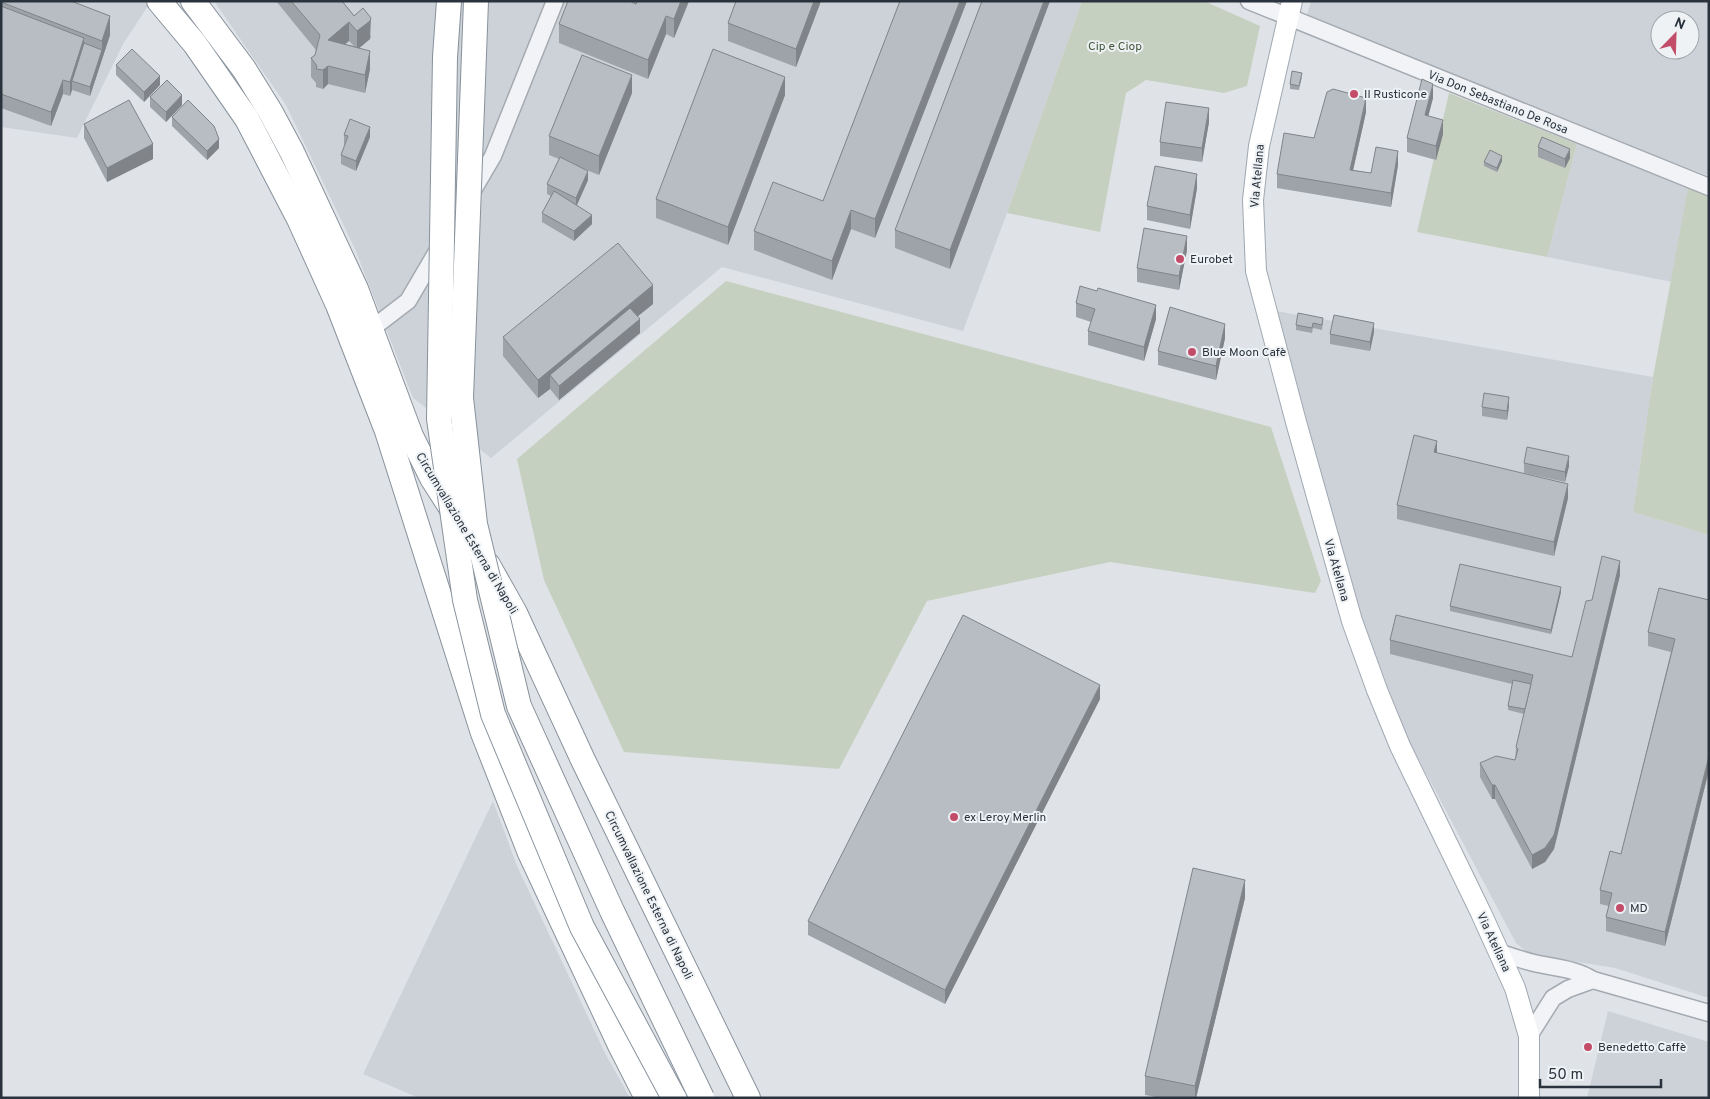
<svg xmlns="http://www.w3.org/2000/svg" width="1710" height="1099" font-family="Overpass,sans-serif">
	<rect width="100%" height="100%" fill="#dfe3e7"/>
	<g fill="#cdd2d9" fill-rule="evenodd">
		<polygon points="1,1 144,1 148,6 123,44 77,138 1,127"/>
		<polygon points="214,1 1082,1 1007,213 963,331 722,267 491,458 413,398 355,249 286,105"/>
		<path d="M1311,1H1709V176L1664,159L1307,15ZM1660,20H1690V50H1660Z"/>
		<polygon points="1577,144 1688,188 1672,282 1547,257"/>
		<polygon points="1276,311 1653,377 1633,512 1709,535 1709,998 1615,968 1529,954 1516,943 1410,743 1363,624"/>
		<polygon points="493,801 517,866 605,1053 630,1098 419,1098 363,1074"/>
		<polygon points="1608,1011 1709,1042 1709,1098 1587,1098"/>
	</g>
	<g fill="#c6d0c1">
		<polygon points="1082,1 1204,1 1260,26 1247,86 1224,93 1146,80 1126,93 1100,232 1007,213"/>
		<polygon points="1449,93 1577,144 1547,257 1417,232"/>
		<polygon points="1688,188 1709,196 1709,535 1633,512 1653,377"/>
		<polygon points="726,281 1271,427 1321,581 1315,593 1110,562 927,601 839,769 624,752 544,580 517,459"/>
	</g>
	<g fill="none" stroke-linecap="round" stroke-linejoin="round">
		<g stroke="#a5aab1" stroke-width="19">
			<g id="minor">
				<polyline points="1249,1 1709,187"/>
				<polyline points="370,330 408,301 493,156 555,1"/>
				<path d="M1500,953C1511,956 1522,960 1534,963C1555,968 1574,968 1593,980L1709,1013"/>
				<polyline points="1529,1036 1553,998 1568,989 1593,980"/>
			</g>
		</g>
		<g stroke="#9fa8b2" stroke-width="22">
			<polyline id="major" points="1292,1 1259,146 1253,200 1256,271 1296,422 1352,621 1377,690 1400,746 1481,913 1515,988 1529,1036 1529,1098"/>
		</g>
		<g stroke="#88929c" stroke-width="26">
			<g id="highway">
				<polyline points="159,1 195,44 247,119 299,219 338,305 387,431 483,733 530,853 619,1043 647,1098"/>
				<polyline points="193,1 244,69 270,111 292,152 356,289 411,436 432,478 455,514"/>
				<polyline points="488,565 515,613 583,760 748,1098"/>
			</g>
		</g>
		<use href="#minor" stroke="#f1f3f6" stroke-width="16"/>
		<use href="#major" stroke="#fff" stroke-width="20"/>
		<use href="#highway" stroke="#fff" stroke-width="24"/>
		<g stroke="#88929c" stroke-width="26" stroke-linecap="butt">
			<g id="highway-bridge">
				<polyline points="449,1 445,57 439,419 465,600 493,714 582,927 674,1098"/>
				<polyline points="476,1 461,398 475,524 519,706 612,911 702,1098"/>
			</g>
		</g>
		<use href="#highway-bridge" stroke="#fff" stroke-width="24"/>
	</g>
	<g fill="#9da3a8" fill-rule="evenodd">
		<polygon points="1,1 110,35 90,96 72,90 70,96 63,94 51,126 1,108"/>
		<path d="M276,1H342L371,36L370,39L359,48L370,69L365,93L328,84L323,89L316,87V83L311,77V58L315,55L316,50ZM349,41L354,46L345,44Z"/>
		<polygon points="689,1 674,38 666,34 648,79 559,43 559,24"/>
		<polygon points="736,1 821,1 796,67 728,41 728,23"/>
		<polygon points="900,1 967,1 875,238 851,229 832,280 754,250 754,231 823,201"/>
		<polygon points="982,1 1050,1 950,269 895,248 895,230"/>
		<polygon points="116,65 160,85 144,102 116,75"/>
		<polygon points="1302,77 1299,90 1290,89 1290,84"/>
		<polygon points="632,93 599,175 584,169 588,180 577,205 592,224 574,241 542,222 542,213 551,196 547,194 547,184 559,159 549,155 549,136"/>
		<polygon points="785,95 728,245 656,218 656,199"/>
		<polygon points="150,97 182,105 166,122 150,107"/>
		<polygon points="1433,98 1428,116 1443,134 1436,160 1407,152 1407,138"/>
		<polygon points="1366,112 1353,170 1371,173 1398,165 1391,207 1277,188 1277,174 1314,138"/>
		<polygon points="172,117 219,148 207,160 172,126"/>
		<polygon points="1209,122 1202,162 1160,156 1160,142"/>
		<polygon points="84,124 153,159 107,182 84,138"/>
		<polygon points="344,135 370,137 356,171 341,164 341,155 345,145 344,144"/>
		<polygon points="1538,147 1570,158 1565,168 1538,157"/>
		<polygon points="1502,161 1497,172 1484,166 1484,162"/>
		<polygon points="1197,188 1190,229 1147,220 1147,206"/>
		<polygon points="1187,250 1179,290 1137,282 1137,268"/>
		<polygon points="1097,291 1156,319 1144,361 1088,345 1088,331 1091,322 1076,317 1076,303"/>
		<polygon points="653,304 637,316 640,333 559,400 550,389 538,398 503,356 503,337"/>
		<polygon points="1323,322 1322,330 1313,328 1312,333 1296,330 1296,325"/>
		<polygon points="1374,332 1370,351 1330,344 1330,334"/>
		<polygon points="1225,338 1216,380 1158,365 1158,351"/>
		<polygon points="1509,406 1507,420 1482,416 1482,407"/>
		<polygon points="1437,453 1568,498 1554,556 1397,519 1397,505"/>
		<polygon points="1524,463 1569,466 1565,482 1524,473"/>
		<polygon points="1620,575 1554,849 1545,862 1532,869 1495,799 1492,799 1480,777 1480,763 1515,760 1516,747 1524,714 1508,710 1508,706 1512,684 1390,654 1390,640 1572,657 1592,600"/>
		<polygon points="1561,592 1551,634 1450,611 1450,606"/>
		<polygon points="1709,600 1709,770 1665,946 1606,931 1606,917 1609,906 1600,904 1600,890 1621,854 1671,652 1648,646 1648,632"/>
		<polygon points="1100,699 945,1004 808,935 808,921"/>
		<polygon points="1245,898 1196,1098 1161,1098 1145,1095 1145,1076"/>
	</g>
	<g fill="#808488">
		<polygon points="681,1 689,1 674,38 674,19"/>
		<polygon points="814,1 821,1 796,67 796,49"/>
		<polygon points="960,1 967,1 875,238 875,219"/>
		<polygon points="1044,1 1050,1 950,269 950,250"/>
		<polygon points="110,16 110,35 90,96 90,87 102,50 102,41"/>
		<polygon points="666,16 666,34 648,79 648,60"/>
		<polygon points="371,18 370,39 357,50 357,31"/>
		<polygon points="349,22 349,41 328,58 328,40"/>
		<polygon points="84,38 84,52 72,81 72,90 70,96 70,82"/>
		<polygon points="370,51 370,69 365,93 365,75"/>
		<polygon points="328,66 328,84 323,89 323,70"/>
		<polygon points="632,75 632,93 599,175 599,156"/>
		<polygon points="160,76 160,85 144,102 144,92"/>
		<polygon points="785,77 785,95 728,245 728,227"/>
		<polygon points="63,80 63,94 51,126 51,112"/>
		<polygon points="1433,84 1433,98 1425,129 1425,115"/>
		<polygon points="182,95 182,105 166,122 166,112"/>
		<polygon points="1366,98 1366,112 1350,184 1350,170"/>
		<polygon points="1209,108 1209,122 1202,162 1202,148"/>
		<polygon points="1443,120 1443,134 1436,160 1436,146"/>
		<polygon points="370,127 370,137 356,171 356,161"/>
		<polygon points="219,139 219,148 207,160 207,151"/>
		<polygon points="153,144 153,159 107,182 107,168"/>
		<polygon points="1570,149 1570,158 1565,168 1565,159"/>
		<polygon points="1398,151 1398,165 1391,207 1391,193"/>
		<polygon points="1502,156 1502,161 1497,172 1497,168"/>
		<polygon points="588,171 588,180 576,207 576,198"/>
		<polygon points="1197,174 1197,188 1190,229 1190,215"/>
		<polygon points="851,210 851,229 832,280 832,261"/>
		<polygon points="592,215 592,224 574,241 574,231"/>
		<polygon points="1187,236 1187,250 1179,290 1179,276"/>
		<polygon points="653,285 653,304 556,383 550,375 550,389 538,398 538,380"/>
		<polygon points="1156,305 1156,319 1144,361 1144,347"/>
		<polygon points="640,319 640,333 559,400 559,386"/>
		<polygon points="1374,323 1374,332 1370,351 1370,342"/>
		<polygon points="1225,324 1225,338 1216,380 1216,366"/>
		<polygon points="1509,397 1509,406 1507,420 1507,411"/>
		<polygon points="1437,441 1437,455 1434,452"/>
		<polygon points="1569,456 1569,466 1565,482 1565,472"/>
		<polygon points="1568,484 1568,498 1554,556 1554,542"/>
		<polygon points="1620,561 1620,575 1554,849 1545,862 1532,869 1532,855"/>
		<polygon points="1561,587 1561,592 1551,634 1551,630"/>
		<polygon points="1100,685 1100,699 945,1004 945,990"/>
		<polygon points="1709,756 1709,770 1665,946 1665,932"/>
		<rect x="1492" y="785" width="3" height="14"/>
		<polygon points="1245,880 1245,898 1196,1098 1195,1098 1195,1086"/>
	</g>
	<g fill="#b7bdc3" stroke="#808488">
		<polygon points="1,1 71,1 110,16 102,41 1,2"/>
		<polygon points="291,1 342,1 354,16 363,8 371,18 370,21 357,31 349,22 328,40 370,51 365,75 328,66 323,70 316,69 317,66 311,58 315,55 320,35"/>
		<polygon points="568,1 630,1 636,4 637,1 681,1 674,19 666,16 648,60 559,24"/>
		<polygon points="630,1 637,1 636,4"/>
		<polygon points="736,1 814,1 796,49 728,23"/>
		<polygon points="900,1 960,1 875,219 851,210 832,261 754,231 773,182 823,201"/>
		<polygon points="982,1 1044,1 950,250 895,230"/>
		<polygon points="1,6 84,38 70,82 63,80 51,112 1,94"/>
		<polygon points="84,43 102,50 90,87 72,81"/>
		<polygon points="132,49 160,76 144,92 116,65"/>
		<polygon points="713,49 785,77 728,227 656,199"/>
		<polygon points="582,55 632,75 599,156 549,136"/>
		<polygon points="1292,71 1302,73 1299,86 1290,84"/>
		<polygon points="1422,79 1433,84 1425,115 1443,120 1436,146 1407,138"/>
		<polygon points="167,80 182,95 166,112 150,97"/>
		<polygon points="1333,89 1366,98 1350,170 1371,173 1376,147 1398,151 1391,193 1277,174 1284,133 1314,138 1327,92"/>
		<polygon points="129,100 153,144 107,168 84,124"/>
		<polygon points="188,100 214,126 219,139 207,151 172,117"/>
		<polygon points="1166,102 1209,108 1202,148 1160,142"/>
		<polygon points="350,119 370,127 356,161 341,155 348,136 344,135"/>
		<polygon points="1542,137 1570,149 1565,159 1538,147"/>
		<polygon points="1490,150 1502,156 1497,168 1484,162"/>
		<polygon points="560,157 588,171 576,198 547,184"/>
		<polygon points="1155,166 1197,174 1190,215 1147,206"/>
		<polygon points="554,191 592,215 574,231 542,213"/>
		<polygon points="1144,228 1187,236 1179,276 1137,268"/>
		<polygon points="618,243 653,285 538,380 503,337"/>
		<polygon points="1080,286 1097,291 1098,288 1156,305 1144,347 1088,331 1095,309 1076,303"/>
		<polygon points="1170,307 1225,324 1216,366 1158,351"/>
		<polygon points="630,308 640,319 559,386 550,375"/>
		<polygon points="1298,313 1323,318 1322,325 1313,323 1312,328 1296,325"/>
		<polygon points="1334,315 1374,323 1370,342 1330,334"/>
		<polygon points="1484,393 1509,397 1507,411 1482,407"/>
		<polygon points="1414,435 1437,441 1434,452 1568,484 1554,542 1397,505"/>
		<polygon points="1527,447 1569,456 1565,472 1524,463"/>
		<polygon points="1602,556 1620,561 1554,835 1545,848 1532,855 1495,785 1492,785 1480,763 1496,756 1515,760 1518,749 1516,747 1533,675 1390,640 1396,615 1572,657 1586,601 1592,600"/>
		<polygon points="1460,564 1561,587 1551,630 1450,606"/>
		<polygon points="1659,588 1709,600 1709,756 1665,932 1606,917 1612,893 1600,890 1610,851 1621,854 1675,639 1648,632"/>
		<polygon points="963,615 1100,685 945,990 808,921"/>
		<polygon points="1513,680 1531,684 1525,709 1508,706"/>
		<polygon points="1193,868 1245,880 1195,1086 1145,1076"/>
	</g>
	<g fill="#c34d69" stroke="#eef2f5" stroke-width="2">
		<circle cx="1354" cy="94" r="5"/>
		<circle cx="1180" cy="259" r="5"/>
		<circle cx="1192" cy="352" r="5"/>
		<circle cx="954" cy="817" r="5"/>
		<circle cx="1620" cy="908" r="5"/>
		<circle cx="1588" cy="1047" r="5"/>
	</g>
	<g text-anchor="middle" stroke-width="4" stroke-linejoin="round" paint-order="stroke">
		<g font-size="12" fill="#405738" stroke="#eef2f5">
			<text x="1115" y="50">Cip e Ciop</text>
		</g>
		<g font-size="12" fill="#29323d" stroke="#eef2f5" text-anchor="start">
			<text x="1364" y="98">Il Rusticone</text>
			<text x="1190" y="263">Eurobet</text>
			<text x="1202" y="356">Blue Moon Cafè</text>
			<text x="964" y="821">ex Leroy Merlin</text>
			<text x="1630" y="912">MD</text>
			<text x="1598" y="1051">Benedetto Caffè</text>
		</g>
		<g font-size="12" fill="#29323d" stroke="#eef2f5">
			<text transform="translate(1498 102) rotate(22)" y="4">Via Don Sebastiano De Rosa</text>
			<text transform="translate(1257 176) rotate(-85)" y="4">Via Atellana</text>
			<text transform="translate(467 533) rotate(59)" y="4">Circumvallazione Esterna di Napoli</text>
			<text transform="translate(1337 570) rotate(74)" y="4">Via Atellana</text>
			<text transform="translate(649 895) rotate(64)" y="4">Circumvallazione Esterna di Napoli</text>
			<text transform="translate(1494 942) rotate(65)" y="4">Via Atellana</text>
		</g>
	</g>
	<rect width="1710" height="1099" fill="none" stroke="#29323d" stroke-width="5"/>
	<g transform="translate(1675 35) rotate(23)"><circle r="24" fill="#eef2f5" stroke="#9fa5ab"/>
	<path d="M0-4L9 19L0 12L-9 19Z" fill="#c34d69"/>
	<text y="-8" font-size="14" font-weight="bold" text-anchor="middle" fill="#29323d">N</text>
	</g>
	<path d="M1540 1079v8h121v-8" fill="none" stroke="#29323d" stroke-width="2.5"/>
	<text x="1548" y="1079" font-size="15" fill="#29323d" stroke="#eef2f5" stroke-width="4" paint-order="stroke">50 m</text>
</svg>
